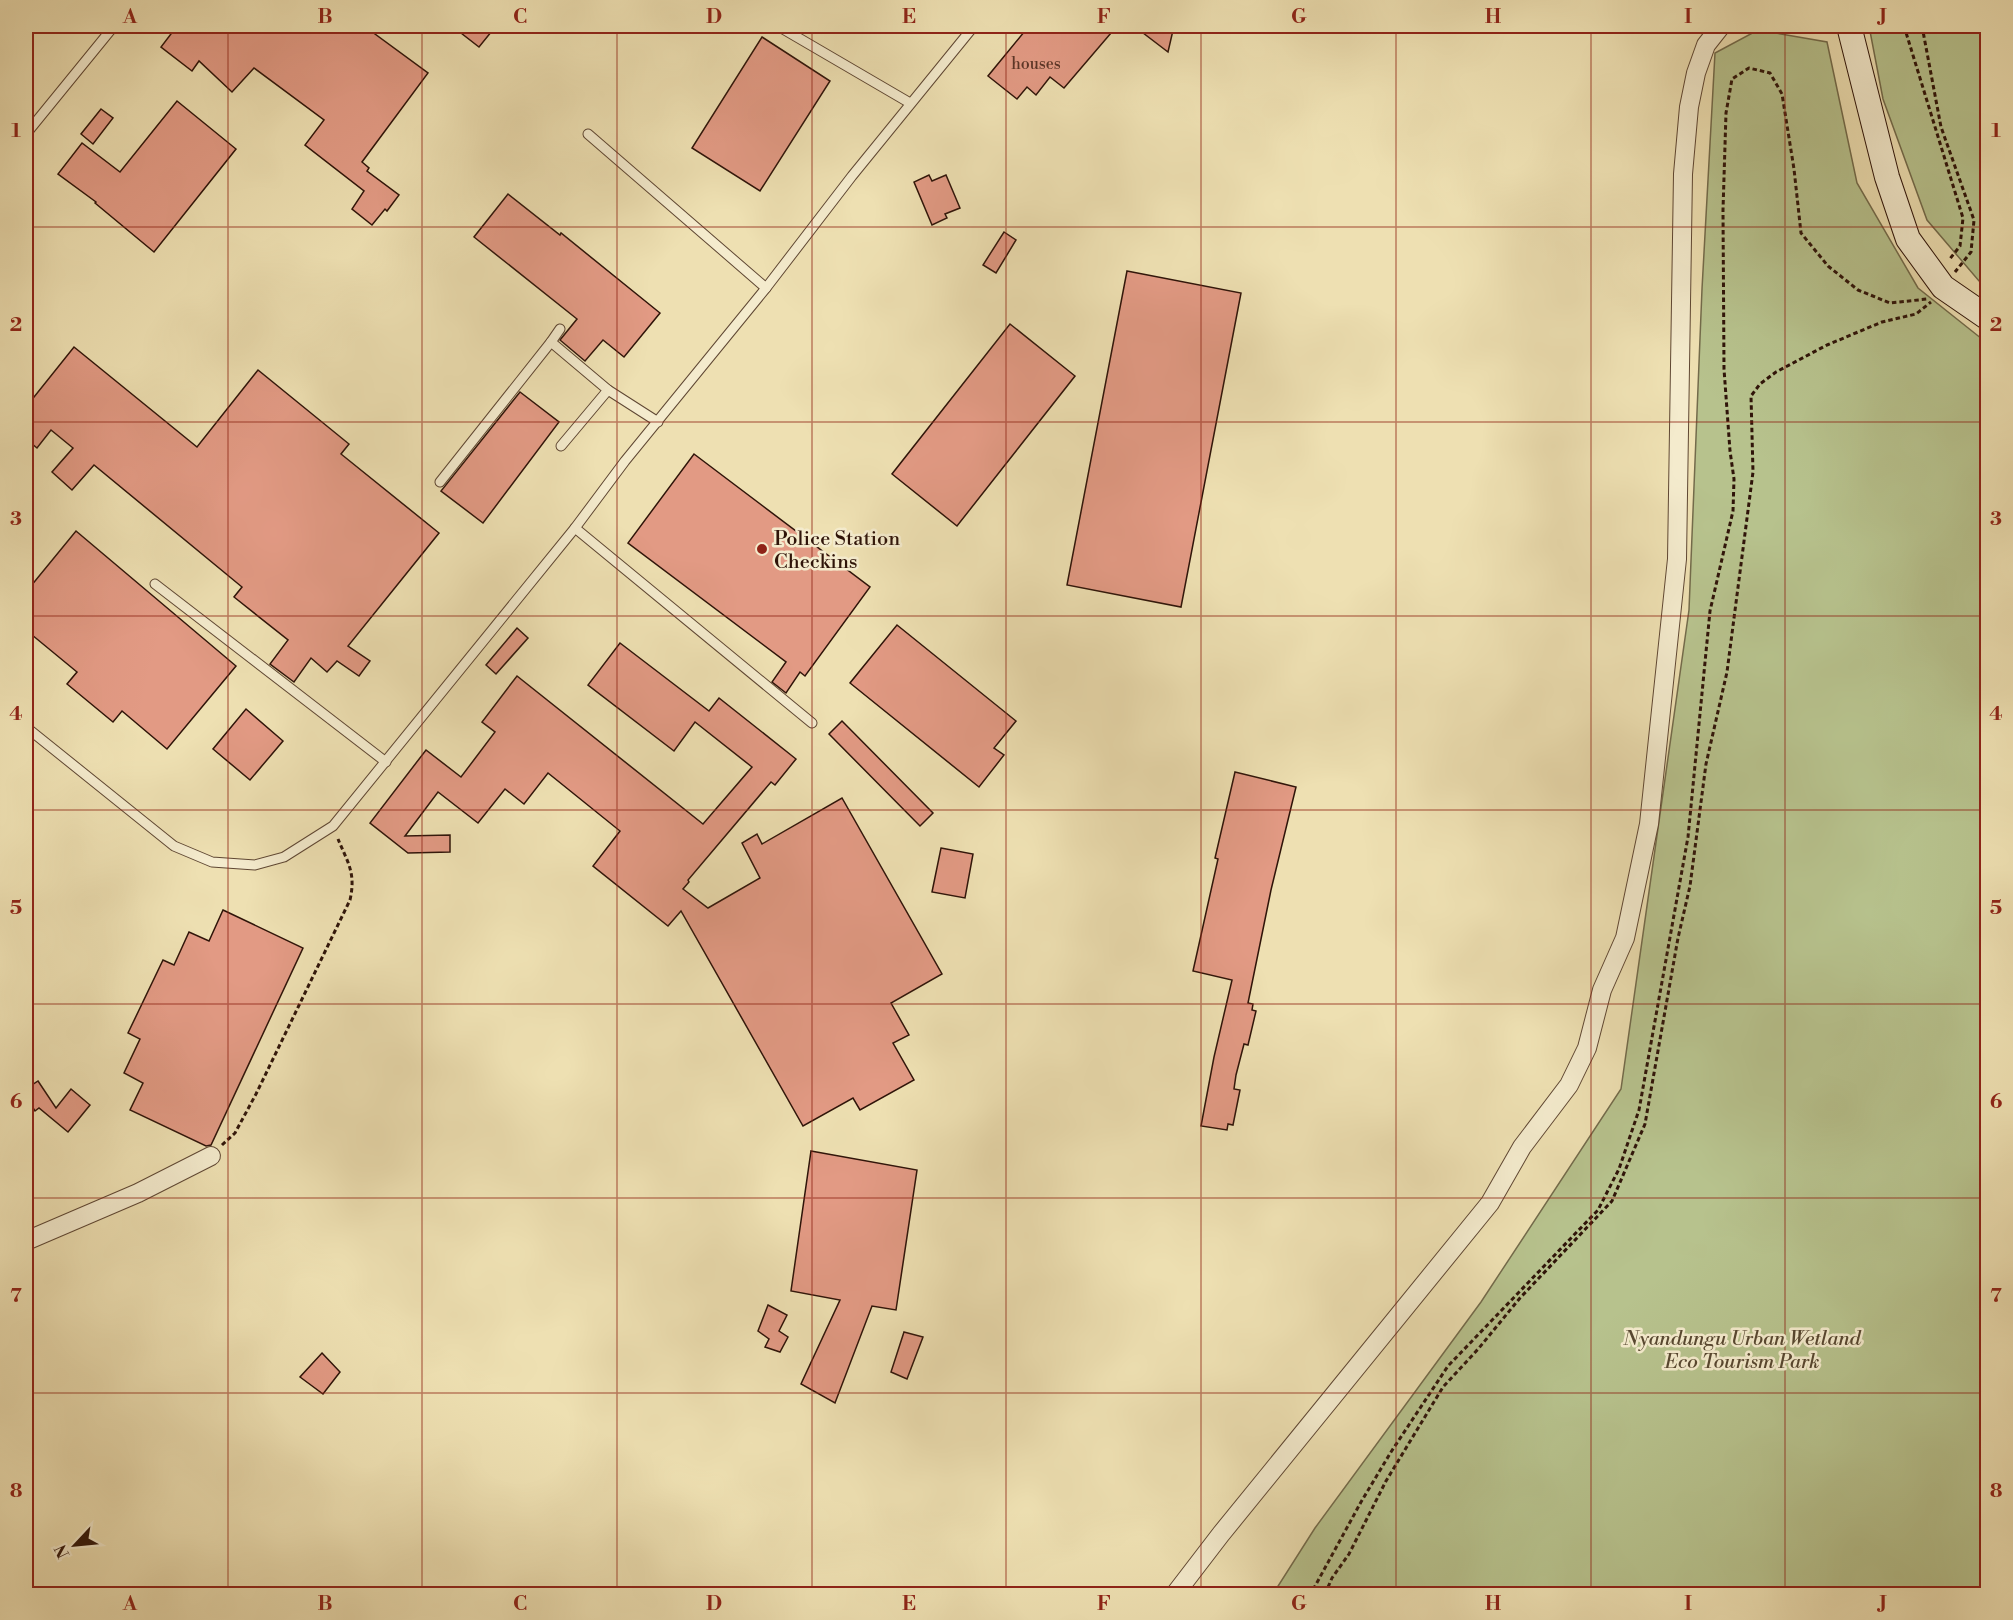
<svg xmlns="http://www.w3.org/2000/svg" width="2013" height="1620" font-family="'Libre Bodoni',serif">
	<rect width="100%" height="100%" fill="#eee0b2"/>
	<filter id="stains"><feTurbulence type="fractalNoise" baseFrequency=".00333" numOctaves="4"/><feColorMatrix values="0 0 0 0 .2 0 0 0 0 .09 0 0 0 0 .02 0 0 0 .5 -.17"/></filter>
	<radialGradient id="worn" r=".72"><stop offset=".6" stop-color="#630" stop-opacity="0"/><stop offset="1" stop-color="#630" stop-opacity=".3"/></radialGradient>
	<g fill="#b7c28d" stroke="#736b4b" stroke-width="1.5">
		<polygon points="1869,26 1987,26 1987,285 1979,281 1927,220 1883,99"/>
		<polygon points="1758,30 1827,42 1857,183 1918,288 1987,343 1987,1594 1273,1594 1315,1528 1481,1302 1621,1089 1689,610 1702,289 1715,53"/>
	</g>
	<g fill="#e29a84" stroke="#2f1409" stroke-width="1.5">
		<polygon points="177,26 364,26 428,73 362,162 369,168 367,171 399,195 387,211 385,209 372,225 352,209 364,191 305,145 324,120 254,68 232,92 199,61 192,71 161,47"/>
		<polygon points="452,26 496,26 479,47"/>
		<polygon points="1029,26 1117,26 1064,88 1050,77 1036,95 1027,87 1017,99 988,76"/>
		<polygon points="1134,26 1174,26 1168,52"/>
		<polygon points="762,37 830,81 760,191 692,148"/>
		<polygon points="177,101 236,149 154,252 95,203 96,202 58,174 82,143 120,172"/>
		<polygon points="101,109 113,118 93,144 81,134"/>
		<polygon points="929,175 932,181 946,175 960,208 945,214 947,218 932,225 914,182"/>
		<polygon points="508,194 560,235 561,233 660,313 624,357 603,340 585,361 560,340 577,319 474,237"/>
		<polygon points="1004,232 1016,240 996,273 983,265"/>
		<polygon points="1127,271 1241,293 1181,607 1067,585"/>
		<polygon points="1010,324 1075,376 957,526 892,474"/>
		<polygon points="74,347 197,447 258,370 349,444 341,454 439,533 348,646 370,661 359,676 337,661 327,672 311,658 294,682 270,664 288,640 234,597 242,587 94,465 72,490 52,472 73,448 51,430 37,448 26,439 26,407"/>
		<polygon points="520,392 559,422 483,523 441,491"/>
		<polygon points="694,454 870,587 805,676 800,672 786,693 772,682 786,662 628,543"/>
		<polygon points="76,531 236,666 167,749 122,711 113,722 67,684 77,672 26,630 26,592"/>
		<polygon points="897,625 1016,721 994,748 1004,755 979,787 850,683"/>
		<polygon points="517,628 528,638 496,674 486,665"/>
		<polygon points="620,643 709,711 719,698 796,759 775,785 771,782 688,880 689,882 683,889 708,908 760,878 742,843 757,834 762,844 842,798 942,974 891,1003 909,1035 893,1043 914,1080 860,1110 853,1098 803,1126 681,911 668,926 593,866 620,831 548,773 524,804 505,789 478,823 438,792 405,836 450,835 450,852 408,853 370,823 426,750 461,777 495,732 482,722 517,676 703,824 752,767 695,722 674,751 588,685"/>
		<polygon points="246,709 283,741 250,780 213,749"/>
		<polygon points="842,721 933,813 920,826 829,734"/>
		<polygon points="1235,772 1296,787 1271,890 1248,1003 1253,1004 1252,1010 1256,1011 1248,1045 1244,1044 1236,1075 1234,1089 1240,1090 1233,1125 1228,1124 1227,1130 1201,1126 1214,1057 1232,980 1193,971 1218,859 1215,858"/>
		<polygon points="941,848 973,854 965,898 932,892"/>
		<polygon points="223,910 303,948 211,1145 206,1146 130,1110 143,1083 124,1073 140,1039 128,1033 163,960 174,965 189,932 209,941"/>
		<polygon points="38,1081 56,1108 71,1089 90,1105 68,1132 39,1108 35,1111 26,1097 26,1089"/>
		<polygon points="811,1151 917,1170 896,1310 872,1306 835,1403 801,1384 840,1300 791,1291"/>
		<polygon points="768,1305 787,1315 779,1331 788,1337 780,1352 765,1347 769,1339 758,1331"/>
		<polygon points="904,1332 923,1337 907,1379 891,1372"/>
		<polygon points="322,1353 340,1372 323,1394 300,1377"/>
	</g>
	<g fill="none" stroke-linecap="round" stroke-linejoin="round">
		<g stroke="#5f4733" stroke-width="11">
			<g id="service">
				<polyline points="778,26 910,103"/>
				<polyline points="26,134 114,26"/>
				<polyline points="588,134 766,288"/>
				<polyline points="551,342 608,390 658,422"/>
				<polyline points="561,446 608,390"/>
				<polyline points="440,482 551,342 560,329"/>
				<polyline points="575,528 812,723"/>
				<polyline points="155,584 386,762"/>
				<polyline points="26,727 174,846 212,862 255,865 284,857 333,826 575,528 625,461 766,288 852,176 974,26"/>
			</g>
		</g>
		<g stroke="#5f4733" stroke-width="20">
			<g id="minor">
				<polyline points="26,1241 138,1193 211,1156"/>
				<polyline points="1175,1594 1221,1534 1490,1203 1522,1147 1569,1085 1587,1048 1602,990 1625,938 1649,824 1677,559 1683,174 1689,107 1696,73 1706,45 1721,26"/>
			</g>
		</g>
		<g stroke="#2f1409" stroke-width="26">
			<polyline id="secondary" points="1849,26 1887,177 1908,239 1943,287 1988,318"/>
		</g>
		<g stroke="#2f1409" stroke-width="3" stroke-dasharray="4.5 3" stroke-linecap="butt">
			<polyline points="1904,26 1963,218 1960,246 1949,260"/>
			<polyline points="1922,26 1941,127 1974,220 1971,252 1955,272"/>
			<path d="M222,1145L235,1133L256,1094L350,900C356,873 348,863 338,839"/>
			<polyline points="1307,1594 1314,1588 1361,1502 1391,1452 1448,1366 1598,1210 1619,1169 1639,1110 1688,837 1710,611 1733,511 1734,479 1730,451 1724,369 1723,210 1726,113 1732,79 1749,68 1770,73 1782,94 1794,169 1801,233 1828,266 1858,290 1890,303 1927,299"/>
			<polyline points="1325,1594 1332,1578 1349,1554 1386,1481 1443,1387 1479,1348 1520,1298 1612,1201 1645,1124 1678,938 1690,886 1706,764 1727,672 1753,472 1751,396 1760,384 1776,372 1827,345 1882,322 1916,314 1931,302"/>
		</g>
		<use href="#service" stroke="#f4ebcd" stroke-width="9"/>
		<use href="#minor" stroke="#f4ebcd" stroke-width="18"/>
		<use href="#secondary" stroke="#f4ebcd" stroke-width="24"/>
	</g>
	<path fill="none" stroke="#8f2418" stroke-width="1.5" stroke-opacity="0.55" d="M228,26V1594M422,26V1594M617,26V1594M812,26V1594M1006,26V1594M1201,26V1594M1396,26V1594M1591,26V1594M1785,26V1594M26,227H1988M26,422H1988M26,616H1988M26,810H1988M26,1004H1988M26,1198H1988M26,1393H1988"/>
	<circle fill="#8f2418" stroke="#f4ebcd" stroke-width="2" cx="762" cy="549" r="6"/>
	<g text-anchor="middle" stroke-width="5" stroke-linejoin="round" paint-order="stroke">
		<g font-size="16" fill="#5c3628">
			<text x="1036" y="69">houses</text>
		</g>
		<g font-size="20" fill="#2f1409" stroke="#f4ebcd" text-anchor="start">
			<text x="774" y="545">Police Station<tspan x="774" dy="23">Checkins</tspan></text>
		</g>
		<g font-size="20" font-style="italic" fill="#584831" stroke="#f4ebcd">
			<text x="1742" y="1345">Nyandungu Urban Wetland<tspan x="1742" dy="23">Eco Tourism Park</tspan></text>
		</g>
	</g>
	<rect width="2013" height="1620" fill="none" stroke="#eee0b2" stroke-width="66"/>
	<g transform="translate(75 1545) rotate(244)" stroke="#f4ebcd" stroke-width="4.5" paint-order="stroke">
	<path d="M0-4.5L10 22L0 15L-10 22Z" fill="#2f1409"/>
	<text y="-9" font-size="16" font-weight="bold" text-anchor="middle" fill="#2f1409">N</text>
	</g>
	<rect x="33" y="33" width="1947" height="1554" fill="none" stroke="#8f2418" stroke-width="2"/>
	<g font-size="20" text-anchor="middle" font-weight="bold" fill="#8f2418">
		<text x="130" y="23">A</text>
		<text x="325" y="23">B</text>
		<text x="520" y="23">C</text>
		<text x="714" y="23">D</text>
		<text x="909" y="23">E</text>
		<text x="1104" y="23">F</text>
		<text x="1299" y="23">G</text>
		<text x="1493" y="23">H</text>
		<text x="1688" y="23">I</text>
		<text x="1883" y="23">J</text>
		<text x="16" y="137">1</text>
		<text x="1996" y="137">1</text>
		<text x="16" y="331">2</text>
		<text x="1996" y="331">2</text>
		<text x="16" y="525">3</text>
		<text x="1996" y="525">3</text>
		<text x="16" y="720">4</text>
		<text x="1996" y="720">4</text>
		<text x="16" y="914">5</text>
		<text x="1996" y="914">5</text>
		<text x="16" y="1108">6</text>
		<text x="1996" y="1108">6</text>
		<text x="16" y="1302">7</text>
		<text x="1996" y="1302">7</text>
		<text x="16" y="1497">8</text>
		<text x="1996" y="1497">8</text>
		<text x="130" y="1610">A</text>
		<text x="325" y="1610">B</text>
		<text x="520" y="1610">C</text>
		<text x="714" y="1610">D</text>
		<text x="909" y="1610">E</text>
		<text x="1104" y="1610">F</text>
		<text x="1299" y="1610">G</text>
		<text x="1493" y="1610">H</text>
		<text x="1688" y="1610">I</text>
		<text x="1883" y="1610">J</text>
	</g>
	<rect width="100%" height="100%" filter="url(#stains)"/>
	<rect width="100%" height="100%" fill="url(#worn)"/>
</svg>
